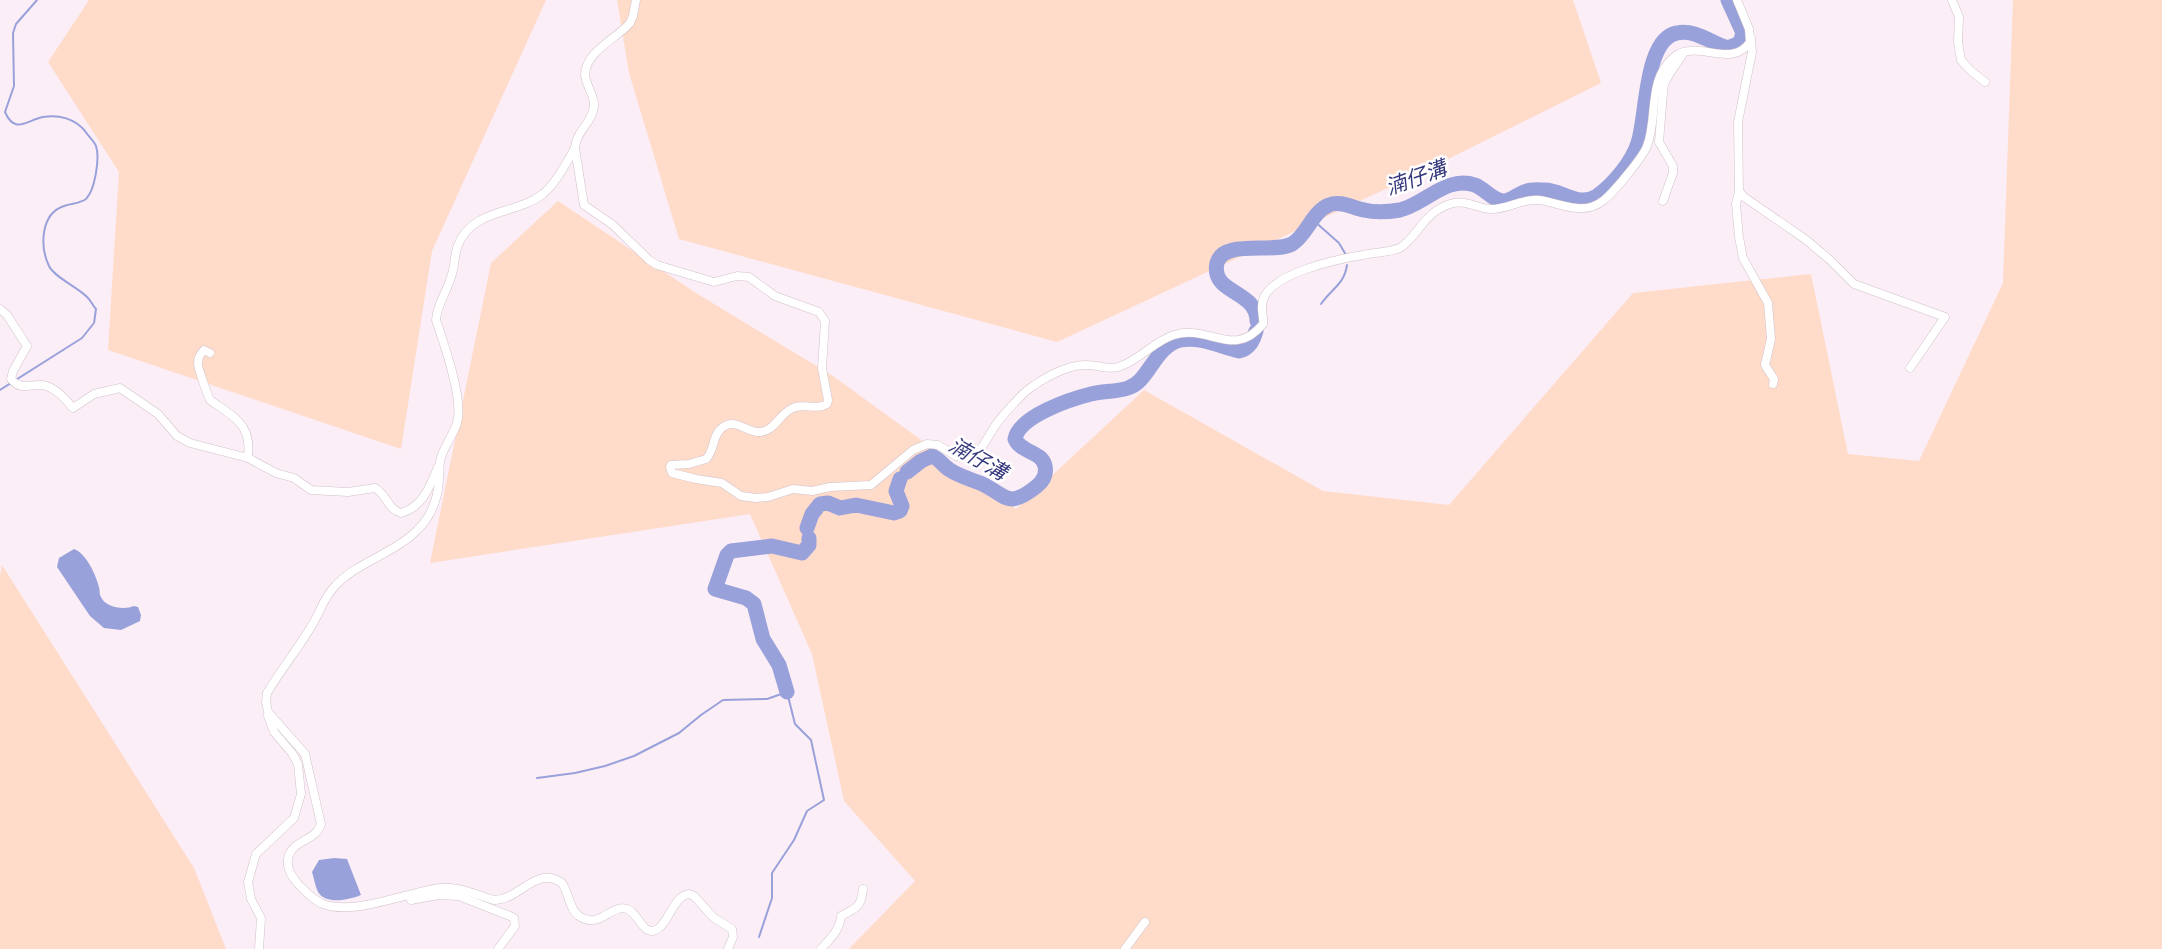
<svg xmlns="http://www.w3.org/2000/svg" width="2162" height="949" font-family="'Zilla Slab','Noto Sans TC',serif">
	<rect width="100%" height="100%" fill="#fceef6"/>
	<g fill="#ffdbca">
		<polygon points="89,0 546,0 432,251 401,449 108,350 119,172 48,62"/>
		<polygon points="617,0 1573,0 1601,83 1420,173 1057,342 679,239 629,73"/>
		<polygon points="2013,0 2162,0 2162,949 849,949 915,881 844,801 812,654 750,514 430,563 491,263 558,201 696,293 833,376 1016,509 1144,390 1323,491 1449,505 1633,293 1811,274 1848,454 1919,461 2003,283"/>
		<polygon points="2,565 194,868 226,949 0,949 0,576"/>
	</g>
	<g fill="#99a1db">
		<path d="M74,549C86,553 96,575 99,587C100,590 99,594 101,597C106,608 124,610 134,606L138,607L141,615L140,621L121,630L104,628L90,616L57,567L59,558Z"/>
		<path d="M334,858L347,859L361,895C349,900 326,905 318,892C315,886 314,878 312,872L319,860Z"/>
	</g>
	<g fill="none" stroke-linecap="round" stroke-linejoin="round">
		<g stroke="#99a1db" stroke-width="2">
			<polyline points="1313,220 1339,243 1346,255"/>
			<path d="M1321,304C1332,288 1344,285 1347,265"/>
			<path d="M0,390L82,338L94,323L96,309C93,306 91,301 88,298C78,287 55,278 49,266C40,247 40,214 64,206C72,203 79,204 86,199C95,190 100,158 96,146C94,141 88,136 85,131C75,119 59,114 43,117C27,120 15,135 5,112L14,86L13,33L16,24L37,0"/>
			<polyline points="537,778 575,773 605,766 634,756 679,733 701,715 723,700 767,699 787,692 795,724 811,740 824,800 807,811 794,840 772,873 772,898 759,937"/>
		</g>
		<g stroke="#99a1db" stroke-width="15">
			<path d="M1257,321C1257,290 1210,294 1217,263C1223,239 1273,254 1292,244C1307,235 1312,212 1329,205C1340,200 1353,208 1364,210C1376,213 1388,212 1400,210C1425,204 1447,175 1475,185C1485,189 1491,199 1502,201C1511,202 1518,193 1527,191C1532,189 1540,190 1545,190C1562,190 1578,208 1597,196C1613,185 1632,162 1638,143C1647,117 1644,39 1677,33C1695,29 1711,43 1728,48L1740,43L1743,33L1728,0"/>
			<path d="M907,472L921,461L932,456C940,459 943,466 950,470C959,476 970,479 980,483C1006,494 1006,511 1037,486C1043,481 1047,475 1045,466C1042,451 1021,453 1015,439C1019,416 1071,399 1091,394C1103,391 1116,392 1128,388C1150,381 1154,346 1181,340C1200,336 1221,347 1239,351C1249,349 1253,341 1256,331"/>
			<polyline points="807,528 812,514 820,504 828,503 840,508 856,505 894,513 900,511 902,506 896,491 900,479"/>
			<polyline points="787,692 779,665 763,639 754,604 746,598 715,589 727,555 731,551 772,546 802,553 809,545 809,538"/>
		</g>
		<g stroke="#d0c2ca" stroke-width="9">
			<g id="minor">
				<path d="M636,0L633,16L630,23C617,38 585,52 585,75C586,86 595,96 594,106C593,122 576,131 575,148L584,205L613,225L649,260L657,265L714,282L737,276L749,277L775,296L819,312L825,321L822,368L828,400L827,404C816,411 802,402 791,409C779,415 773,433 758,432C746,432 735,418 723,427C712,434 715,451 706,459L689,464L671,465L670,467L672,473L696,479L722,483L741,496L756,498L768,497L793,489L812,491L830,487L871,485L913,450L927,444L938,445L956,456L970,458C982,451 987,438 995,426C1003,414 1014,403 1025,392C1040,380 1067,364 1087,365C1098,365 1108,370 1118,367C1139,361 1154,341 1174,335C1210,324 1233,360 1263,324C1264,316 1260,308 1263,300C1271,273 1338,259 1363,255C1375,252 1387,253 1400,248C1420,234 1423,213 1450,204C1465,199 1476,208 1490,209C1507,210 1522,198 1539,200C1562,203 1583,217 1604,200C1614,192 1643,157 1647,146C1658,118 1647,79 1674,57C1697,38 1731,70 1750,42L1749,29L1737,0"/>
				<polyline points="1952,0 1959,17 1958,42 1961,60 1971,71 1985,82"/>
				<polyline points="1751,38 1752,52 1738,122 1739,191 1744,197 1805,239 1830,260 1854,284 1945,317 1910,368"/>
				<path d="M575,148C566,163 557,182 543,194C516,215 473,208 458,245C454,255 455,267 451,277C447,292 437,304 436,320C444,344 464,400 457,423C453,436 443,447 440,461C439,467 440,473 439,479C438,501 429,521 412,535C389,555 357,563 336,585C325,596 322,607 315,620C301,645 282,668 267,693L266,702L268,712L305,754L321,824C316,841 295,839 289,855C285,867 291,875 298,884C305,891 314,901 323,904C354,916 408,892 440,888C458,886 477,895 494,900C520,900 536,865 562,883C569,893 569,909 579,916C599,930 611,904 627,909C639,912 643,940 659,928C670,919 674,896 689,894L694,896L714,918L732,929L733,937L728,949"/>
				<polyline points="1739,191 1736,204 1739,237 1743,258 1768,303 1771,339 1765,365 1774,379 1773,384"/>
				<polyline points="1663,201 1673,173 1673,166 1659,142 1663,93 1664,84 1670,73 1683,54"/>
				<path d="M0,309L7,315L27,346L13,371L11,379C21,391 29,384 42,385C56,387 65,399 73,408L94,394L120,388L158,414L177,436L190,443L248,458L276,473L294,478L311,490L348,492L375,488C387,494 387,509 401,513C423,507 430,486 438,467"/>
				<path d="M210,353L204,350C201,353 198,358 198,363C197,366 208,396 210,400C235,418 252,424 248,458"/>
				<polyline points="411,900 438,895 459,896 510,916 514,918 515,926 498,949"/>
				<polyline points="259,949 261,918 251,899 248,882 256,854 294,818 301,794 298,764 292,753 274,732 268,716"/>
				<path d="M821,949C830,939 840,930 841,916C856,908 861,908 863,889"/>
				<polyline points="1125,949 1145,922"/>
			</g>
		</g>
		<use href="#minor" stroke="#fff" stroke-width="8"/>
	</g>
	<g text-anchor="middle" stroke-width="5" stroke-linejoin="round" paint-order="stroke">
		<g font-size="21" font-style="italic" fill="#35377c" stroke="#fff">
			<text transform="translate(1416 178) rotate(-20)" y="7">湳仔溝</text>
			<text transform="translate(978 459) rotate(30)" y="7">湳仔溝</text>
		</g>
	</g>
</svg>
